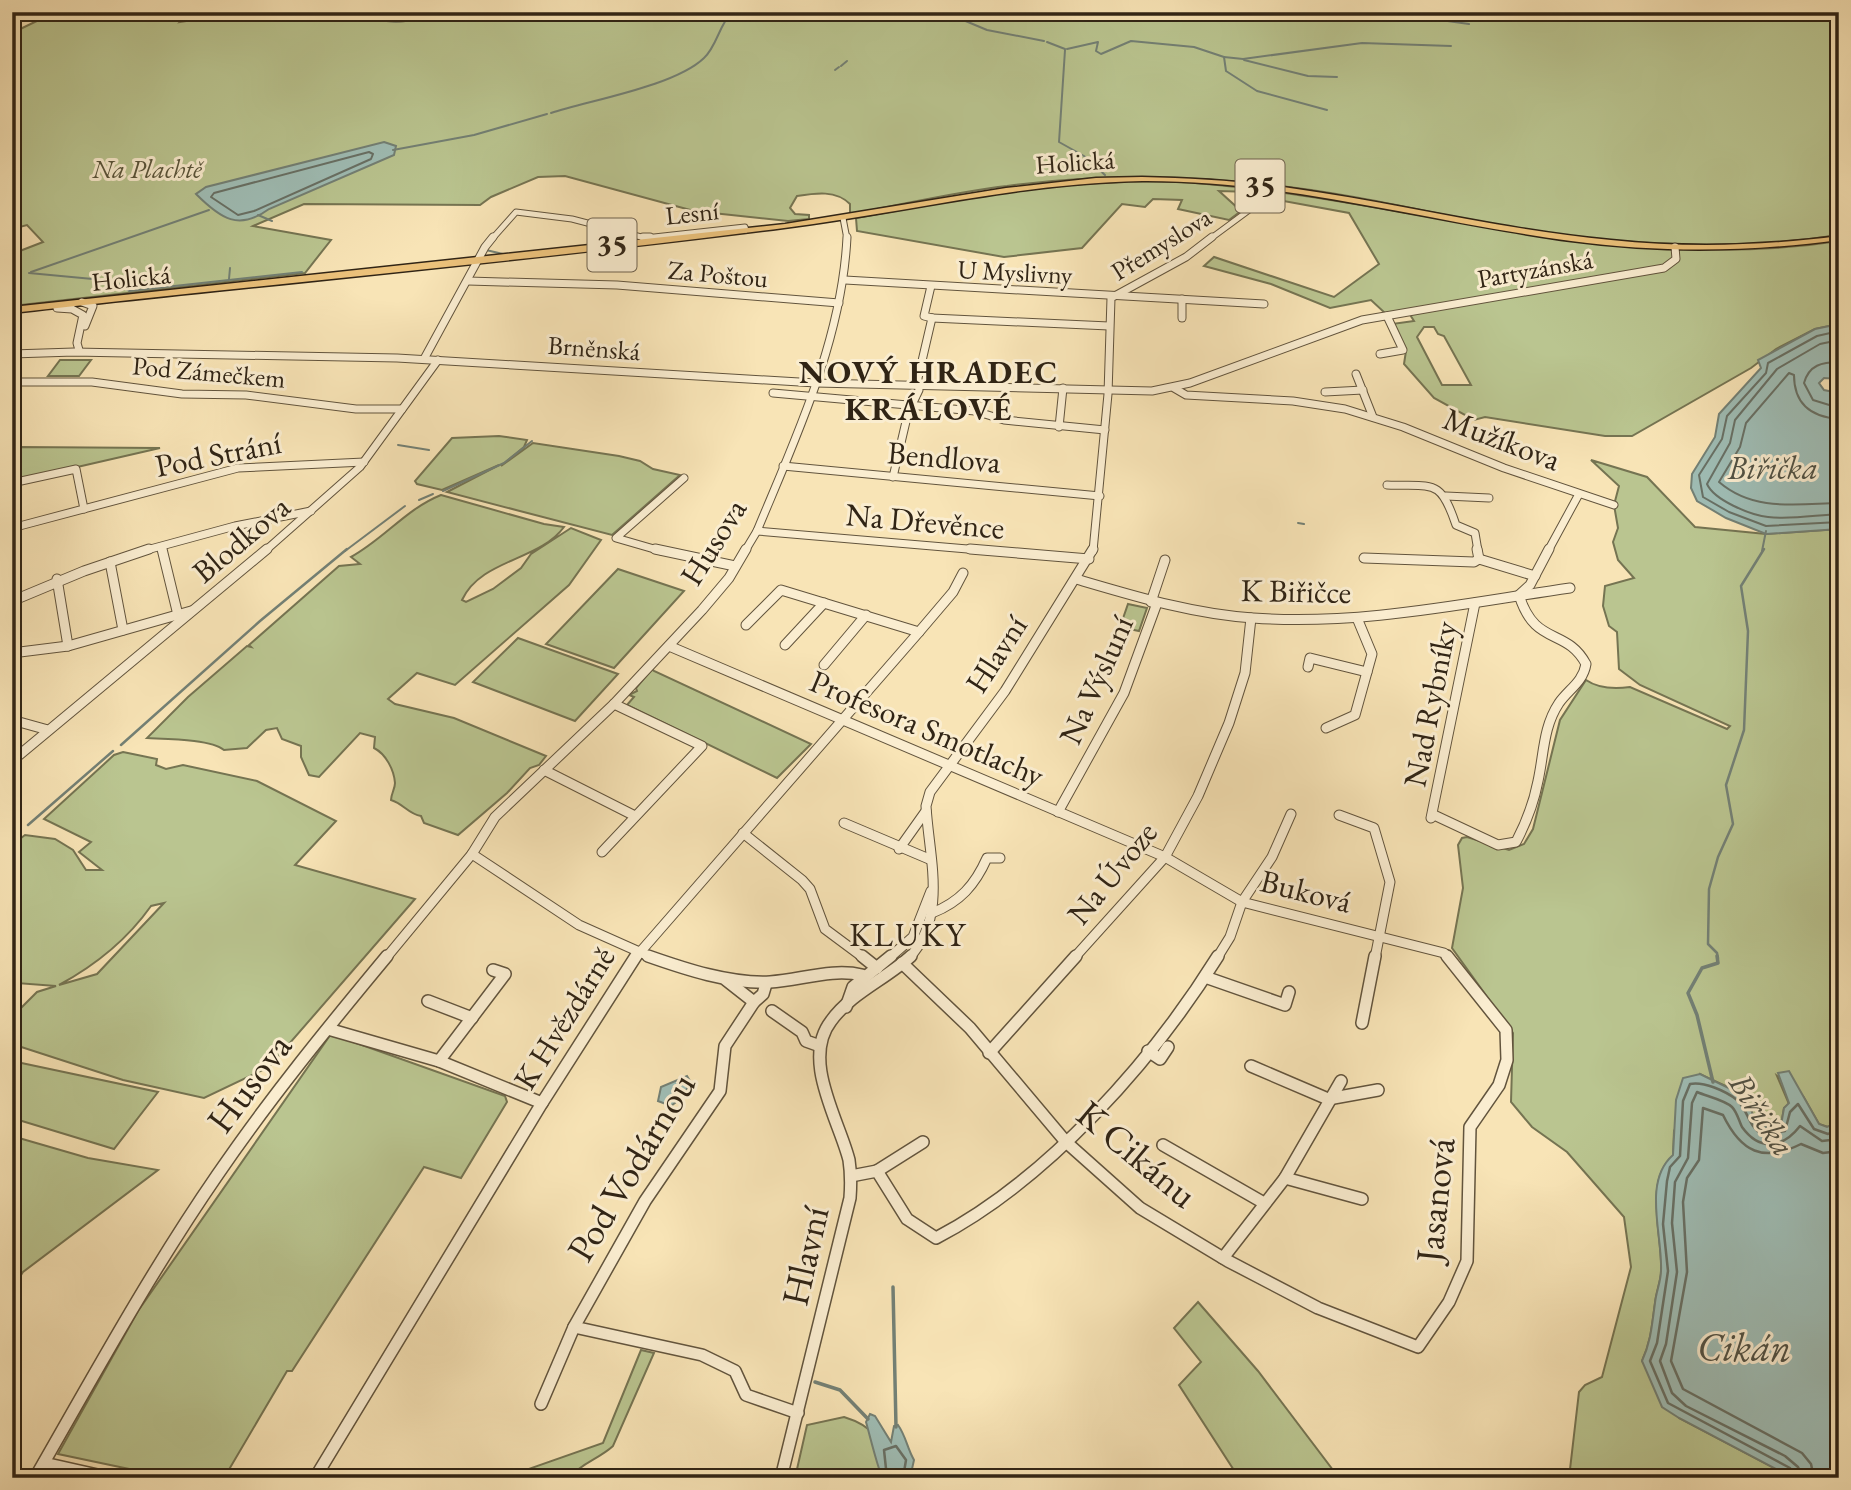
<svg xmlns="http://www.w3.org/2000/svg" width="1851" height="1490" font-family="'EB Garamond',serif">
	<rect width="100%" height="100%" fill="#f8e4b6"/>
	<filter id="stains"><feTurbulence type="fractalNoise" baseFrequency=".00286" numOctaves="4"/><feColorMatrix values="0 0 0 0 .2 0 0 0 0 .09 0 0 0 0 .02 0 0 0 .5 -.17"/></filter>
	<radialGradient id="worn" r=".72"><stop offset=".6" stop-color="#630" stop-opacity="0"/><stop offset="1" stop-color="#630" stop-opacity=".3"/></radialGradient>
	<g fill="#bac590" stroke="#757452" stroke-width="2" fill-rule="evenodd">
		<path d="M65,12H190L180,22L186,21L196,12H366C385,30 425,18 447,12H1839V235C1737,251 1634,246 1532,231C1445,217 1359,194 1271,185C1183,175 1095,174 1007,186C954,192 902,205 850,214V204C836,190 816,193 797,196L790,208L795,214L809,215V219L788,221L694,211L565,176L538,177L491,197L480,205L304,204L253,226L331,240L305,273L12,306V254L43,242L27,225L12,229V33L45,17L58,18Z"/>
		<path d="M1165,181C1391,193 1610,277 1839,241V324L1815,329L1776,349L1751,368L1632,436H1605L1485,417L1474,420L1434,398L1404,364L1406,351L1392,324L1414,321L1407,310L1386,314L1371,300L1330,308L1271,284L1204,266L1214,257L1334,297L1379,264L1349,213L1257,196L1253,192L1219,191L1241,211L1229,220L1178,209L1182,200L1153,199L1145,207L1122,204L1082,248L1004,257L857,231L856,218C959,199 1060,180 1165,181ZM1424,327H1434L1438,334L1444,336L1471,385H1442L1417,337Z"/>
		<polygon points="60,360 91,360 79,376 48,376"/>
		<polygon points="499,436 527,440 524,447 501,466 533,443 619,456 640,461 653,469 680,475 612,535 447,492 499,465 442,490 417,484 415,481 452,438"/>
		<polygon points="19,447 160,448 12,482 12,456"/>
		<path d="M1591,460L1647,477L1695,527L1766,534L1839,529V1098L1834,1101V1124L1828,1127L1819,1124L1803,1096L1777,1076L1789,1104L1784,1108L1781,1125C1747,1138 1757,1104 1740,1093C1728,1086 1713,1081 1700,1074L1674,1131L1673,1156C1643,1180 1663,1238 1661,1271C1661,1281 1656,1292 1655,1303C1652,1324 1651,1342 1642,1361L1679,1418L1793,1478H1569L1579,1392L1585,1385L1602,1377L1631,1267L1624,1217L1567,1152L1532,1127L1511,1102L1513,1033L1452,948L1463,888L1458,845L1462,838L1467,837L1509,850L1524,844L1533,829L1560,720L1586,680C1599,689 1615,689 1630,687L1727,729L1730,726L1640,685L1619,669L1617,632L1609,626L1603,606L1605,586L1634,578L1618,560L1613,542L1618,528L1614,505L1619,486Z"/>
		<path d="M441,495L544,524L564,527C539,561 481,559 462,600L466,602L493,589L521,568L531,554L571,528L601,540L569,585L455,685L417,673L388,699L395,704L454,718L546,756L539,765L530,768L507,793L458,835L424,823L421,816C408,814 404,804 391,800C391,794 395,789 395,783C394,770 386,754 374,748L375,737L360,733L319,777L309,775L301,757V746L282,739L277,728L266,730L247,748L224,750C211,739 167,739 147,738L188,697L247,646L251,647L249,645L339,566L360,564L351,557C384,539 406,509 441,495Z"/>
		<polygon points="618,569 684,591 614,668 546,644"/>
		<polygon points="1128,604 1147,608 1139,631 1120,627"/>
		<polygon points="518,638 618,674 575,721 473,682"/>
		<polygon points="652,669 654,671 811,744 777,778 627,705 634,697 629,695 637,691 636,688"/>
		<path d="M123,752L157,759L156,765L166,769L183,765L257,781L336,821L295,865L415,899L269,1067L204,1098L123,1080L12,1044V1017L37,992L56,986L17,983L18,992L12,997V845L25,835L55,839L73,850L86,870H102L79,852L91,842L44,819L114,755ZM164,903L97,974L59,985C94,966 127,940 151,906Z"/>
		<polygon points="331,1034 505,1096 507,1102 461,1178 424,1167 292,1371 287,1371 224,1478 172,1478 58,1454 138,1311"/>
		<polygon points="12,1061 158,1092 114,1149 12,1118"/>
		<polygon points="12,1136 88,1158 158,1170 23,1272 12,1289"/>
		<polygon points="1198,1302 1258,1371 1339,1478 1239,1478 1179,1385 1201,1362 1174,1328"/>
		<path d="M641,1350L654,1353L613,1446C599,1459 581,1463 569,1478H503L603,1443Z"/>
		<path d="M844,1417C880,1428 880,1444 891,1478H795L807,1425Z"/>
	</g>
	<g fill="#9fbdb5" stroke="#738075" stroke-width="2">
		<path d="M366,12H446C425,18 385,30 366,12Z"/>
		<path d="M384,142L396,146L394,155L269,209C239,231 221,219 196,194L206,187Z"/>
		<polygon points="1839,324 1839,379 1824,378 1819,383 1824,390 1839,393 1839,529 1766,534 1726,518 1697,501 1691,488 1692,474 1715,437 1719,414 1761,368 1758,360 1815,329"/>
		<path d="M1789,1071L1819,1124L1827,1127L1834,1124V1101L1839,1098V1478H1793L1679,1418L1662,1407L1642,1361C1651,1342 1652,1324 1655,1303C1656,1292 1661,1281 1661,1271C1663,1236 1642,1182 1673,1155L1676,1100L1683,1078L1700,1074L1741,1094L1747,1099L1756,1123L1772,1129L1781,1125L1784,1108L1789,1103L1778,1073Z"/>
		<path d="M687,1076L690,1081C687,1091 680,1100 671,1106L658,1101L661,1087Z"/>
		<path d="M870,1414L875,1416L891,1442L894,1426L898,1425C906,1436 907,1448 914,1460L910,1478H883C879,1474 869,1432 866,1422Z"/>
	</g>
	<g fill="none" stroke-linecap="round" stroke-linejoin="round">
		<g stroke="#687065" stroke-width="2">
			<polygon points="369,152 373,154 371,159 254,211 238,215 211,197 214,193"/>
			<polyline points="1839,331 1817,336 1768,363 1766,373 1727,416 1722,439 1699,475 1703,497 1729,512 1766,526 1839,522"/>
			<path d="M1839,340L1820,344L1777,369L1735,420L1730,443L1707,484C1714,500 1750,515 1768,517C1790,520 1816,515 1839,514"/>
			<path d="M1839,362C1822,362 1809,365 1804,383L1813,400L1839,408"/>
			<path d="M1839,419C1811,417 1794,404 1794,375L1789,373L1746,423L1740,447L1719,482C1754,512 1796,504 1839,503"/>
		</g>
		<g stroke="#687065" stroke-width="2.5">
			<polyline points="887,1478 884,1450 896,1446 906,1460 903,1478"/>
			<path d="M1794,1478L1790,1468L1668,1403L1650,1361L1657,1343L1668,1271L1663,1224L1667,1181L1670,1167L1680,1156L1683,1101L1690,1084C1703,1081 1726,1091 1737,1100C1749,1111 1748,1128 1764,1135L1785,1131L1790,1112L1798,1104L1814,1129L1828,1134L1839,1128"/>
			<path d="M1803,1478L1798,1467L1785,1456L1686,1406L1672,1393L1660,1361L1666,1344L1677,1272L1672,1223L1675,1182L1688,1158L1692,1103L1697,1092C1706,1096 1725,1100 1732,1107C1737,1112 1739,1121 1742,1127C1760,1152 1783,1148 1800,1126L1822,1141L1839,1139"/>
			<path d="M1814,1478L1811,1464L1802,1453L1683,1389L1671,1361L1687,1272L1683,1202L1687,1178L1699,1160L1703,1108L1723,1115C1741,1152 1763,1163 1801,1144L1823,1153L1839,1151"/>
		</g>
		<g stroke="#738075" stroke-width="2">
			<polyline points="934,12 952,14"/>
			<polyline points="1395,12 1427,18"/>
			<polyline points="956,17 987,30 1044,41"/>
			<polyline points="1433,19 1469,24"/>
			<polyline points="1047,42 1065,49"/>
			<polyline points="1067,49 1098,42 1096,51 1101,54 1131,41 1194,47 1224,57 1226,71 1257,91 1327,110"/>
			<polyline points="1065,50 1059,142 1084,156 1105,175"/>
			<polyline points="1224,57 1243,59 1362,43 1451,46"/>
			<polyline points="1244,60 1308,76 1337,77"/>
			<polyline points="841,66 847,61"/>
			<polyline points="835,70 839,67"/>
			<path d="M551,113C591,100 675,86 704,58C717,46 719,25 732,12"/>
			<polyline points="393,150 474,135 547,114"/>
			<polyline points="258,215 272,221"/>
			<polyline points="486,250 503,254"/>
			<polyline points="31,272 209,210"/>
			<polyline points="29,273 114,281 129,291 302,272"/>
			<polyline points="229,279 230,268"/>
			<polyline points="398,445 429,450"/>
			<polyline points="443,491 504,463 532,441"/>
			<polyline points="419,500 433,494"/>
			<polyline points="1298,523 1304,524"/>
			<polyline points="345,551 405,506"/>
			<polyline points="1762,551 1766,531"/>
		</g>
		<g stroke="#738075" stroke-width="2.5">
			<polyline points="121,745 260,621 347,549"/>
			<polyline points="28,825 113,751"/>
			<polyline points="1718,958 1717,953 1708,944 1709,889 1718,857 1733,824 1726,785 1744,730 1748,631 1741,586 1764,549"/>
		</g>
		<g stroke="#738075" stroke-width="3.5">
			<polyline points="1713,1082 1697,1015 1688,993 1702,968 1718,963 1717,956"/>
			<polyline points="893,1287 896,1427"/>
			<polyline points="815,1382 840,1390 868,1419"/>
		</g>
		<g stroke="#62543d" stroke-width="7">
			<g id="minor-far3">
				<polyline points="843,218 847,239"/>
				<polyline points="492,239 516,212 572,219 645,238 745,227 746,230"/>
				<polyline points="1210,239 1271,194"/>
			</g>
		</g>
		<g stroke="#62543d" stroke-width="9">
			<g id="minor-far2">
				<polyline points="643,237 650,237"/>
				<polyline points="845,280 1264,304"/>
				<polyline points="468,281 617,285 839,303"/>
				<polyline points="931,286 924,316 932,318"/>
				<polyline points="1182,299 1182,318"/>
				<polyline points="82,302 93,306 85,326"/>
				<polyline points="57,308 72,309 83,315 77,343 79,350"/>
				<polyline points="932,318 1109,326"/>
				<polyline points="12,354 74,352 397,358 816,383 1152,391 1190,383 1362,320 1664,268 1676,259 1675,247"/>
				<polyline points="1380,354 1403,350 1387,316"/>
				<polyline points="424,359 485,247 493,237"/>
				<polyline points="1356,374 1373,417"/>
				<polyline points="12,382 92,382 182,394 246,395 356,409 402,409"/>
				<polyline points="1174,388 1186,395 1293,401 1345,409 1403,427 1504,468 1614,505"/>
				<polyline points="1325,392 1363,390"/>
				<polyline points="773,393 975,411 1004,420 1105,430"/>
				<polyline points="1059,427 1063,388"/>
				<polyline points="783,466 1100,496"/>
				<polyline points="893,477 908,413 919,390 918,378 932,318"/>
				<polyline points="12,483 76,469 84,509"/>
				<path d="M1387,485C1433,487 1440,477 1456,525L1475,533L1478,551"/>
				<polyline points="1446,496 1489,498"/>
				<polyline points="12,528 238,468 364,462"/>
				<polyline points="757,531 991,551"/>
				<polyline points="161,547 162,551"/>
				<polyline points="143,551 235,526 311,511"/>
				<polyline points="265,551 360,467 438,360"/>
				<polyline points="661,551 616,538 684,478"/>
				<path d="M745,551L757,531C796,437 842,340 847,237"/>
				<polyline points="1093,551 1108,394 1111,298 1186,257 1212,237"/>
				<polyline points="1548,551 1579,494"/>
			</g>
		</g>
		<g stroke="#62543d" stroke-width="11">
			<g id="minor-far1">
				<polyline points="162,549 178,615"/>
				<polyline points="655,549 735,566"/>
				<polyline points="970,549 1089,559"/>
				<polyline points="1477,549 1479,559"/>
				<polyline points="1364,558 1474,562 1479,559 1535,576"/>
				<polyline points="110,562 123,630"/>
				<polyline points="57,579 68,646"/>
				<path d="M1076,579C1134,596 1192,614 1253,618C1359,626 1465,603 1570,588"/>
				<polyline points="12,601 84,571 149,549"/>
				<polyline points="1151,602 1165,560"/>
				<polyline points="746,625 781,590 919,632"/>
				<polyline points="785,645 824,603"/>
				<polyline points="669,646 1165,857 1242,902 1444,953 1448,958"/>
				<polyline points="12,653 68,646 191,611"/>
				<polyline points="824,665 866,615"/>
				<polyline points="1308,667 1310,658 1367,672"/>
				<polyline points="12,720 48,730"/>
				<polyline points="1326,728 1355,715 1372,654 1357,618"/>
				<polyline points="12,761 267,549"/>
				<polyline points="544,770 635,816"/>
				<polyline points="1058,812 1124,693 1157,603"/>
				<polyline points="1339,815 1374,828 1390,882 1375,958"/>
				<path d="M1434,815L1498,845L1516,842C1526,823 1534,802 1538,781C1544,754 1543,727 1559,703C1569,689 1583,682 1586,664C1566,627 1535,647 1519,595L1530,585L1549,549"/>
				<polyline points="1431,818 1475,603"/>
				<polyline points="844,823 929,859"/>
				<polyline points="743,833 802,880 810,889 825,929 864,958"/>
				<polyline points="899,849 926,811"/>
				<polyline points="602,852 702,746 614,704"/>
				<polyline points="472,854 579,925 653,958"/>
				<path d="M932,913C960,902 975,885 987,858H1000"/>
				<polyline points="386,958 472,854 495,817 614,704 702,610 729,578 746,549"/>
				<polyline points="635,958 919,632 953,592 963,573"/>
				<polyline points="889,958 913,937 931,891"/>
				<path d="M909,958C948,916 929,858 926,806L930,792L1005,691L1093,549"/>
				<polyline points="1074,958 1165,857 1198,796 1229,723 1245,673 1251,618"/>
				<polyline points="1217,958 1230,937 1242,902 1272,857 1291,814"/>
			</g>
		</g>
		<g stroke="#62543d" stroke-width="14">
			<g id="minor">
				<path d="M648,956C685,969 730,984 770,982C801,980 832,968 862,975"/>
				<polyline points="862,956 877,968"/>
				<polyline points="902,963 970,1028 1066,1142 1140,1208 1228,1261 1318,1308 1418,1347 1449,1302 1467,1261 1470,1127 1499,1085 1507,1060 1506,1030 1447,956"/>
				<polyline points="1205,977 1285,1005 1289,992"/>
				<polyline points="726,980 754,1002"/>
				<polyline points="766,984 763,994 754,1002 725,1046 720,1091 645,1201 574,1327 702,1355 735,1371 746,1395 798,1413"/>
				<polyline points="428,1001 472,1018"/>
				<polyline points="846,1007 853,987 891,956"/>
				<polyline points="772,1011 802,1032 806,1041 820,1046"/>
				<polyline points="1362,1023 1375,956"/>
				<polyline points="328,1029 439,1061 542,1103"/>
				<polyline points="1148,1051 1160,1059 1168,1047"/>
				<polyline points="989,1053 1076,956"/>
				<polyline points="439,1061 505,974 493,970"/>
				<polyline points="1251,1066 1328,1099"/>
				<polyline points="1328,1099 1378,1090"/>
				<polyline points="1163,1145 1264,1203"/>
				<polyline points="877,1171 923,1142"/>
				<path d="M851,1176L877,1171L907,1219L936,1238C1047,1180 1152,1062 1218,956"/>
				<polyline points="1285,1178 1362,1199"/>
				<polyline points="1223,1258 1285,1178 1341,1081"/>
				<polyline points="541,1404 574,1327"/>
				<polyline points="44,1463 111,1478"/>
				<path d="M35,1478C94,1375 151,1271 218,1174C270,1098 328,1027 387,956"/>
				<polyline points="315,1478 542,1103 636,956"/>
				<path d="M781,1478L850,1198C851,1185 851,1173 849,1160C839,1120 801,1060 831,1021C851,993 886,979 911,956"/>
			</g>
		</g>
		<g stroke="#302415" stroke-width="3">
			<path id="major" d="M1142,177C1192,178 1241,181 1290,188C1398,203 1503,230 1611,240C1687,248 1763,246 1839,236V240C1750,252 1661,253 1571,241C1428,222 1287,180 1142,181C1021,183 904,213 784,228C528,261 270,284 12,313V307L785,224L1006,188L1096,178Z"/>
		</g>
		<use href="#minor-far3" stroke="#faedd0" stroke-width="5"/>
		<use href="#minor-far2" stroke="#faedd0" stroke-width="7"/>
		<use href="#minor-far1" stroke="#faedd0" stroke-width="9"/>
		<use href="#minor" stroke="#faedd0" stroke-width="11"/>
		<use href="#major" fill="#ecc27b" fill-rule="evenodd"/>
	</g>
	<g text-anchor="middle" stroke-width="6" stroke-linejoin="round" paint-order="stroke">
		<g font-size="26" fill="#302415" stroke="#faedd0">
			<text transform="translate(1075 162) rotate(-4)" y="9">Holická</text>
			<text transform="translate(692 213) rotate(-6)" y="9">Lesní</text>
			<text transform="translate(1161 244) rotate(-32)" y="9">Přemyslova</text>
			<text transform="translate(1535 269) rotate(-10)" y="9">Partyzánská</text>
			<text transform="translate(1015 272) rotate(3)" y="9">U Myslivny</text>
			<text transform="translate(718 274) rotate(5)" y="9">Za Poštou</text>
			<text transform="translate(131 278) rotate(-6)" y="9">Holická</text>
			<text transform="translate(594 348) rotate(4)" y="9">Brněnská</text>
			<text transform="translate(209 372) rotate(5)" y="9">Pod Zámečkem</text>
		</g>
		<g font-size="26" font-style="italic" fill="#59543a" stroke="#faedd0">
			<text x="147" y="178">Na Plachtě</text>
		</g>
		<g fill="#faedd0" stroke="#6d604d" stroke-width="2">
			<rect x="1235.5" y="159.5" width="49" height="53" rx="5"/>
			<rect x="587.5" y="218.5" width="49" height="53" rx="5"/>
		</g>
		<g font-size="30" font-weight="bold" fill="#302415">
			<text x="1260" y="196">35</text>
			<text x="612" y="255">35</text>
		</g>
		<g font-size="32" font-weight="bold" letter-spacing="2" fill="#302415" stroke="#faedd0">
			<text x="929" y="383">NOVÝ HRADEC<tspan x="929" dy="37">KRÁLOVÉ</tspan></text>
		</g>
		<g font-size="32" fill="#302415" stroke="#faedd0">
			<text transform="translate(1502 439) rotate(21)" y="11">Mužíkova</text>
			<text transform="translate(218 454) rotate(-11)" y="11">Pod Strání</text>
			<text transform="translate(944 457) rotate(5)" y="11">Bendlova</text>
			<text transform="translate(925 521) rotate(5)" y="11">Na Dřevěnce</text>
			<text transform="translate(241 539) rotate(-40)" y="11">Blodkova</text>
			<text transform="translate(713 542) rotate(-58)" y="11">Husova</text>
			<text transform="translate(1296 591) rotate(1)" y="11">K Biřičce</text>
			<text transform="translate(996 654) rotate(-57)" y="11">Hlavní</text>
			<text transform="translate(1096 680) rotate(-66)" y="11">Na Výsluní</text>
			<text transform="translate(1430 704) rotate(-79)" y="11">Nad Rybníky</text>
			<text transform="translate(927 728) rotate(23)" y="11">Profesora Smotlachy</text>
			<text transform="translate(1112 873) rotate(-51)" y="11">Na Úvoze</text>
			<text transform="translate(1306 891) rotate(14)" y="11">Buková</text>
			<text transform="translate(564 1018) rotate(-58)" y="11">K Hvězdárně</text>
		</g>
		<g font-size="33" font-style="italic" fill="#515245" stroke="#faedd0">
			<text x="1773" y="479">Biřička</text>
			<text transform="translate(1763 1114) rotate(57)" y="12">Biřička</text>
		</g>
		<g font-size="33" letter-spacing="2" fill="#302415" stroke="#faedd0">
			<text x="908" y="946">KLUKY</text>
		</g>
		<g font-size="38" fill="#302415" stroke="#faedd0">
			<text transform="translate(249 1083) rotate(-53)" y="13">Husova</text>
			<text transform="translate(1137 1154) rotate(40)" y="13">K Cikánu</text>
			<text transform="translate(631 1167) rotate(-59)" y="13">Pod Vodárnou</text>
			<text transform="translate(1435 1200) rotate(-84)" y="13">Jasanová</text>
			<text transform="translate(805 1256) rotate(-77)" y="13">Hlavní</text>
		</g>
		<g font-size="40" font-style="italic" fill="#515245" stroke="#faedd0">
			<text x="1744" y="1361">Cikán</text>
		</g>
	</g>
	<rect width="1851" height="1490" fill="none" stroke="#f8e4b6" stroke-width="42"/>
	<rect x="14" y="14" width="1823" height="1462" fill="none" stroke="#302415" stroke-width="3.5"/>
	<rect x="21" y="21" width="1809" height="1448" fill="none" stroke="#302415" stroke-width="2"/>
	<rect width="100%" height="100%" filter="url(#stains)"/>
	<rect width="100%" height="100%" fill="url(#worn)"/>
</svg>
